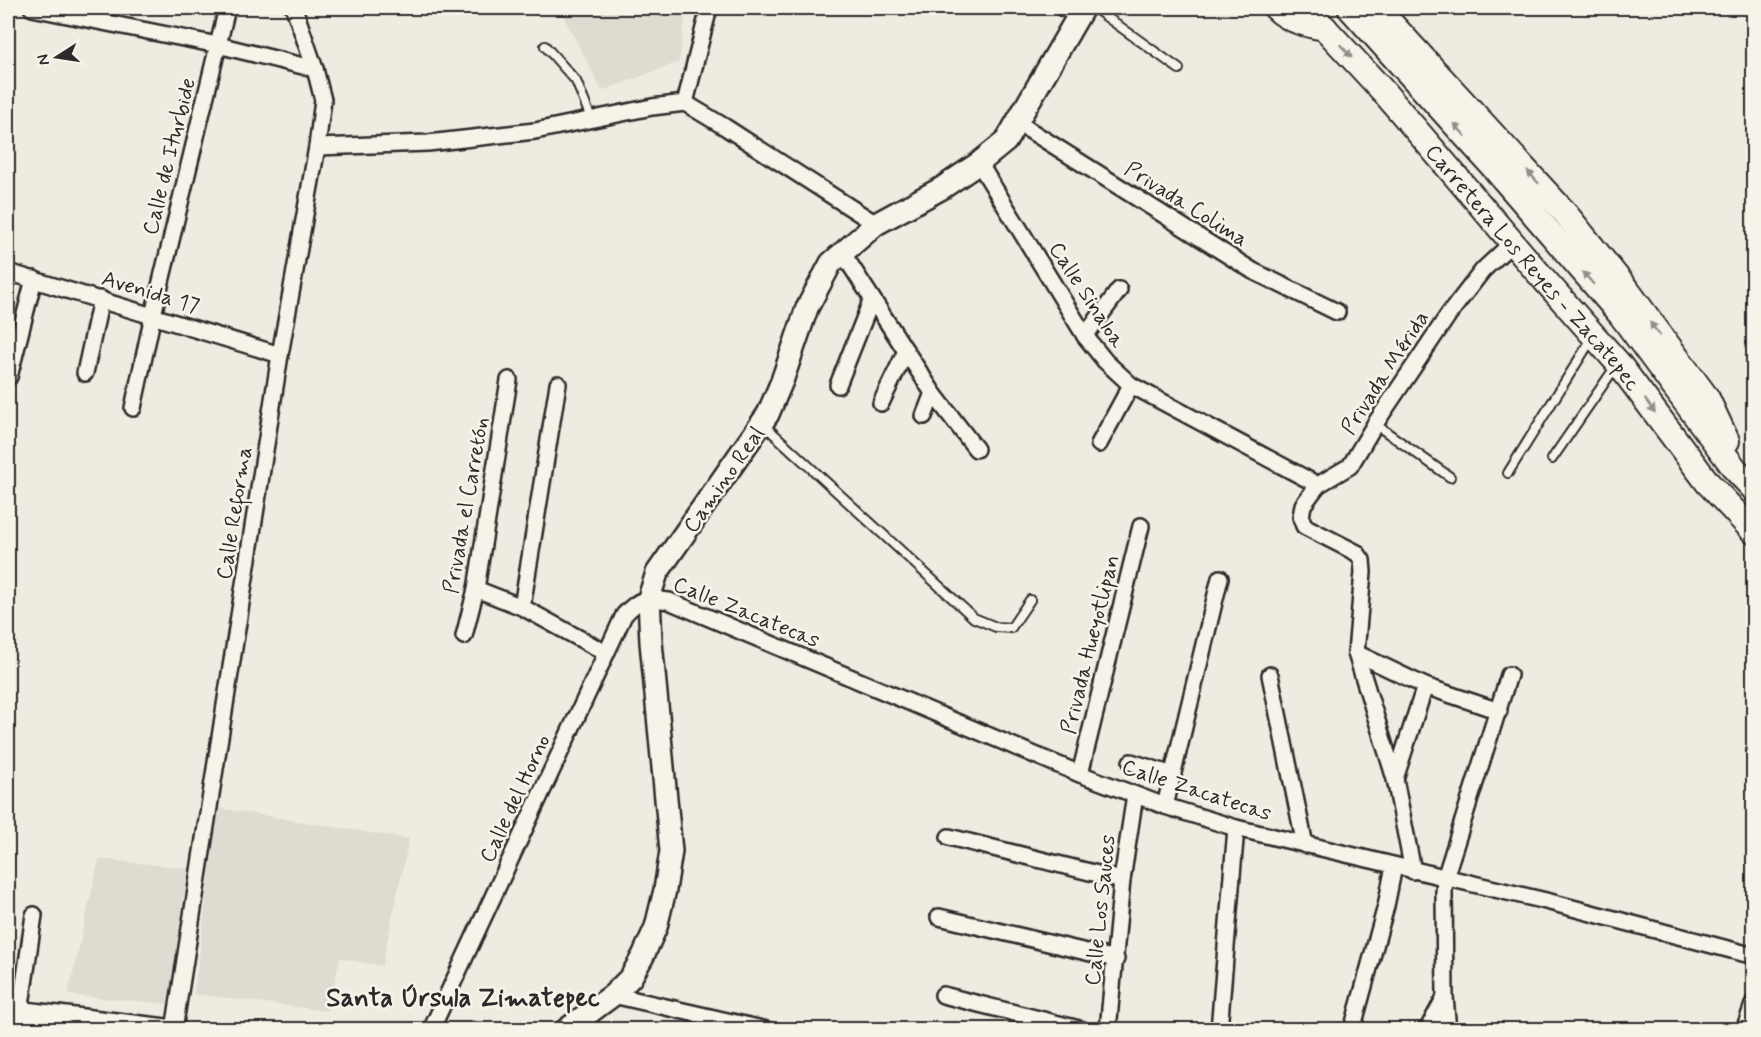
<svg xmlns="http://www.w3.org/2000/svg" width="1761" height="1037" font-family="Mynerve,sans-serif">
	<rect width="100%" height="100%" fill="#efebe0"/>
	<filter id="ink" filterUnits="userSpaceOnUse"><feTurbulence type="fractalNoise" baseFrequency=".0167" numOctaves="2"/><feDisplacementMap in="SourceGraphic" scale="12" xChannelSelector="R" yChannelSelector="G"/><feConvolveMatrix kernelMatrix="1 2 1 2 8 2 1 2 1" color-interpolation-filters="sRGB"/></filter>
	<g filter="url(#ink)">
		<g fill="#dedbd1">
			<polygon points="559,8 686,8 679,62 602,91"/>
			<polygon points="218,808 409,839 382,966 340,958 328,1011 194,994"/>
			<polygon points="99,859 188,868 168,1004 68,995"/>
		</g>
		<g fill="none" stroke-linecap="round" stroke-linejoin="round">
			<g stroke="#2b2b2b" stroke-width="12">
				<g id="lane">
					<polyline points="1094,8 1179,69"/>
					<polyline points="545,46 576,81 591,118"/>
					<polyline points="763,424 974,618 996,627 1011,628 1030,600"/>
					<polyline points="1375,424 1450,477"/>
					<polyline points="1552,459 1616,366"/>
					<polyline points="1508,473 1591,340"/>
				</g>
			</g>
			<g stroke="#2b2b2b" stroke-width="20">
				<g id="street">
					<polyline points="32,8 218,45 315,69"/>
					<polyline points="1063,8 1079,13"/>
					<polyline points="685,103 709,8"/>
					<polyline points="1018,123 1253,271 1337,312"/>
					<polyline points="317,147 428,143 535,131 652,107 685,103 725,127 876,224"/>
					<polyline points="979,163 1085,336 1105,361 1131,385 1318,485"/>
					<polyline points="842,252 933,393 976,449"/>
					<polyline points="8,272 280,355"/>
					<polyline points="1085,336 1119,290"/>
					<polyline points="85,373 101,299"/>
					<polyline points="9,377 34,279"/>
					<polyline points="838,385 872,299"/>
					<polyline points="881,403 906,351"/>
					<polyline points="133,408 153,315 227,8"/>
					<polyline points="924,416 933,393"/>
					<polyline points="1099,444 1131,385"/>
					<polyline points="476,589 522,607 606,653"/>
					<polyline points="522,607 558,384"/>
					<polyline points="464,636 476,589 509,380"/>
					<polyline points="1356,653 1425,686 1499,711"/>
					<polyline points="1270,675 1305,845"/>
					<polyline points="1131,762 1173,775"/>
					<polyline points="1080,774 1141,526"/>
					<polyline points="1395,779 1425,686"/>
					<polyline points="1165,806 1220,578"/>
					<polyline points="949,837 1122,880"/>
					<polyline points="1413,871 1395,779 1356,653 1363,572 1362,560 1357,553 1304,526 1301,517 1303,505 1318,485 1350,466 1375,424 1449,314 1483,270 1513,242"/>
					<polyline points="939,917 1116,959"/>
					<polyline points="613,995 767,1030"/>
					<polyline points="943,995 1083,1030"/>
					<polyline points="20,1012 34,915"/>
					<polyline points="174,1030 280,355 317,147 323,100 315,69 294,8"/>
					<path d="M431,1030L624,615C640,597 646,598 669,601L1080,774L1165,806L1236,828L1546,901L1754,956"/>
					<polyline points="1108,1030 1122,880 1135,795"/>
					<polyline points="1219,1030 1236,828"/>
					<polyline points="1352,1030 1386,906 1394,866"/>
					<polyline points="1427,1030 1445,997"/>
					<polyline points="1448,1030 1445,997 1444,892 1445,878 1509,675"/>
					<polyline points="1744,1030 1754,1002"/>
				</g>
			</g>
			<g stroke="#2b2b2b" stroke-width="26">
				<g id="secondary">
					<polyline points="8,1011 166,1030"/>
					<polyline points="566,1030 613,995 631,977 643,956 656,927 665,890 671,851 651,642 649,598 657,573 768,414 782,381 807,308 831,263 876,224 942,188 979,163 1006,141 1083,8"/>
				</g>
			</g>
			<g stroke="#2b2b2b" stroke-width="28">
				<g id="primary">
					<path d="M1276,8C1289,21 1308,25 1325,28"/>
					<path id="s1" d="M1306,8L1383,91L1534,268L1618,363L1708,483L1754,532"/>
					<polyline points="1350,8 1489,162 1621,315 1735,469 1754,489"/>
					<polyline points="1377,8 1565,213 1627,290 1707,398 1727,441"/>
				</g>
			</g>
			<use href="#lane" stroke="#f7f3e8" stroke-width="8"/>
			<use href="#street" stroke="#f7f3e8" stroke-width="15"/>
			<use href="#secondary" stroke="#f7f3e8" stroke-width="21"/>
			<use href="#primary" stroke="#f7f3e8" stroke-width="24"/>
		</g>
		<defs><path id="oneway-solid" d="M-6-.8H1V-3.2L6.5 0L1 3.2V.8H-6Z" transform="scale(1.5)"/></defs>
		<g fill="#918f8a">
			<use href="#oneway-solid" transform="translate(1346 51) rotate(47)"/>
			<use href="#oneway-solid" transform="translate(1460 130) rotate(-132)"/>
			<use href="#oneway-solid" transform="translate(1533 177) rotate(-132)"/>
			<use href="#oneway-solid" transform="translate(1588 278) rotate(-131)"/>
			<use href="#oneway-solid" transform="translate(1655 329) rotate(-126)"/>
			<use href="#oneway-solid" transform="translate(1650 406) rotate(53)"/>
		</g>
	</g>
	<g text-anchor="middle" stroke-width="5" stroke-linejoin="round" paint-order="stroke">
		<g font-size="22" fill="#2b2b2b" stroke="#f7f3e8">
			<text transform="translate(168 156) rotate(-76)" y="8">Calle de Iturbide</text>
			<text transform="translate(1187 203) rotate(32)" y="8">Privada Colima</text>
			<text dy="8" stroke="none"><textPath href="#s1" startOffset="345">Carretera Los Reyes - Zacatepec</textPath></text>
			<text transform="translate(151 291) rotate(17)" y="8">Avenida 17</text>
			<text transform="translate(1088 294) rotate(57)" y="8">Calle Sinaloa</text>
			<text transform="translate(1384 372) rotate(-57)" y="8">Privada Mérida</text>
			<text transform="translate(723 479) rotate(-55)" y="8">Camino Real</text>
			<text transform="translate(465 505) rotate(-80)" y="8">Privada el Carretón</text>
			<text transform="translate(233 513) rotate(-81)" y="8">Calle Reforma</text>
			<text transform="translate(747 611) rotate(22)" y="8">Calle Zacatecas</text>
			<text transform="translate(1089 644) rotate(-76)" y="8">Privada Hueyotlipan</text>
			<text transform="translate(1197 789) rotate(18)" y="8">Calle Zacatecas</text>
			<text transform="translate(514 798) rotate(-65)" y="8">Calle del Horno</text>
			<text transform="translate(1099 910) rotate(-84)" y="8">Calle Los Sauces</text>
		</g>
		<g font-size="26" font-weight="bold" fill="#2b2b2b" stroke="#f7f3e8">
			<text x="463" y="1006">Santa Úrsula Zimatepec</text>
		</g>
	</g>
	<rect width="1761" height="1037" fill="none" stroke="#f7f3e8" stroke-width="30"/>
	<rect x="15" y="15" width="1731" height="1007" fill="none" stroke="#2b2b2b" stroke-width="2" filter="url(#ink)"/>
	<g transform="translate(57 57) rotate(258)" stroke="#f7f3e8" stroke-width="4.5" paint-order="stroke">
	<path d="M0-4.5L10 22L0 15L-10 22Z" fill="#2b2b2b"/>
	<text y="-9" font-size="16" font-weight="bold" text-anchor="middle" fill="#2b2b2b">N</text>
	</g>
</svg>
